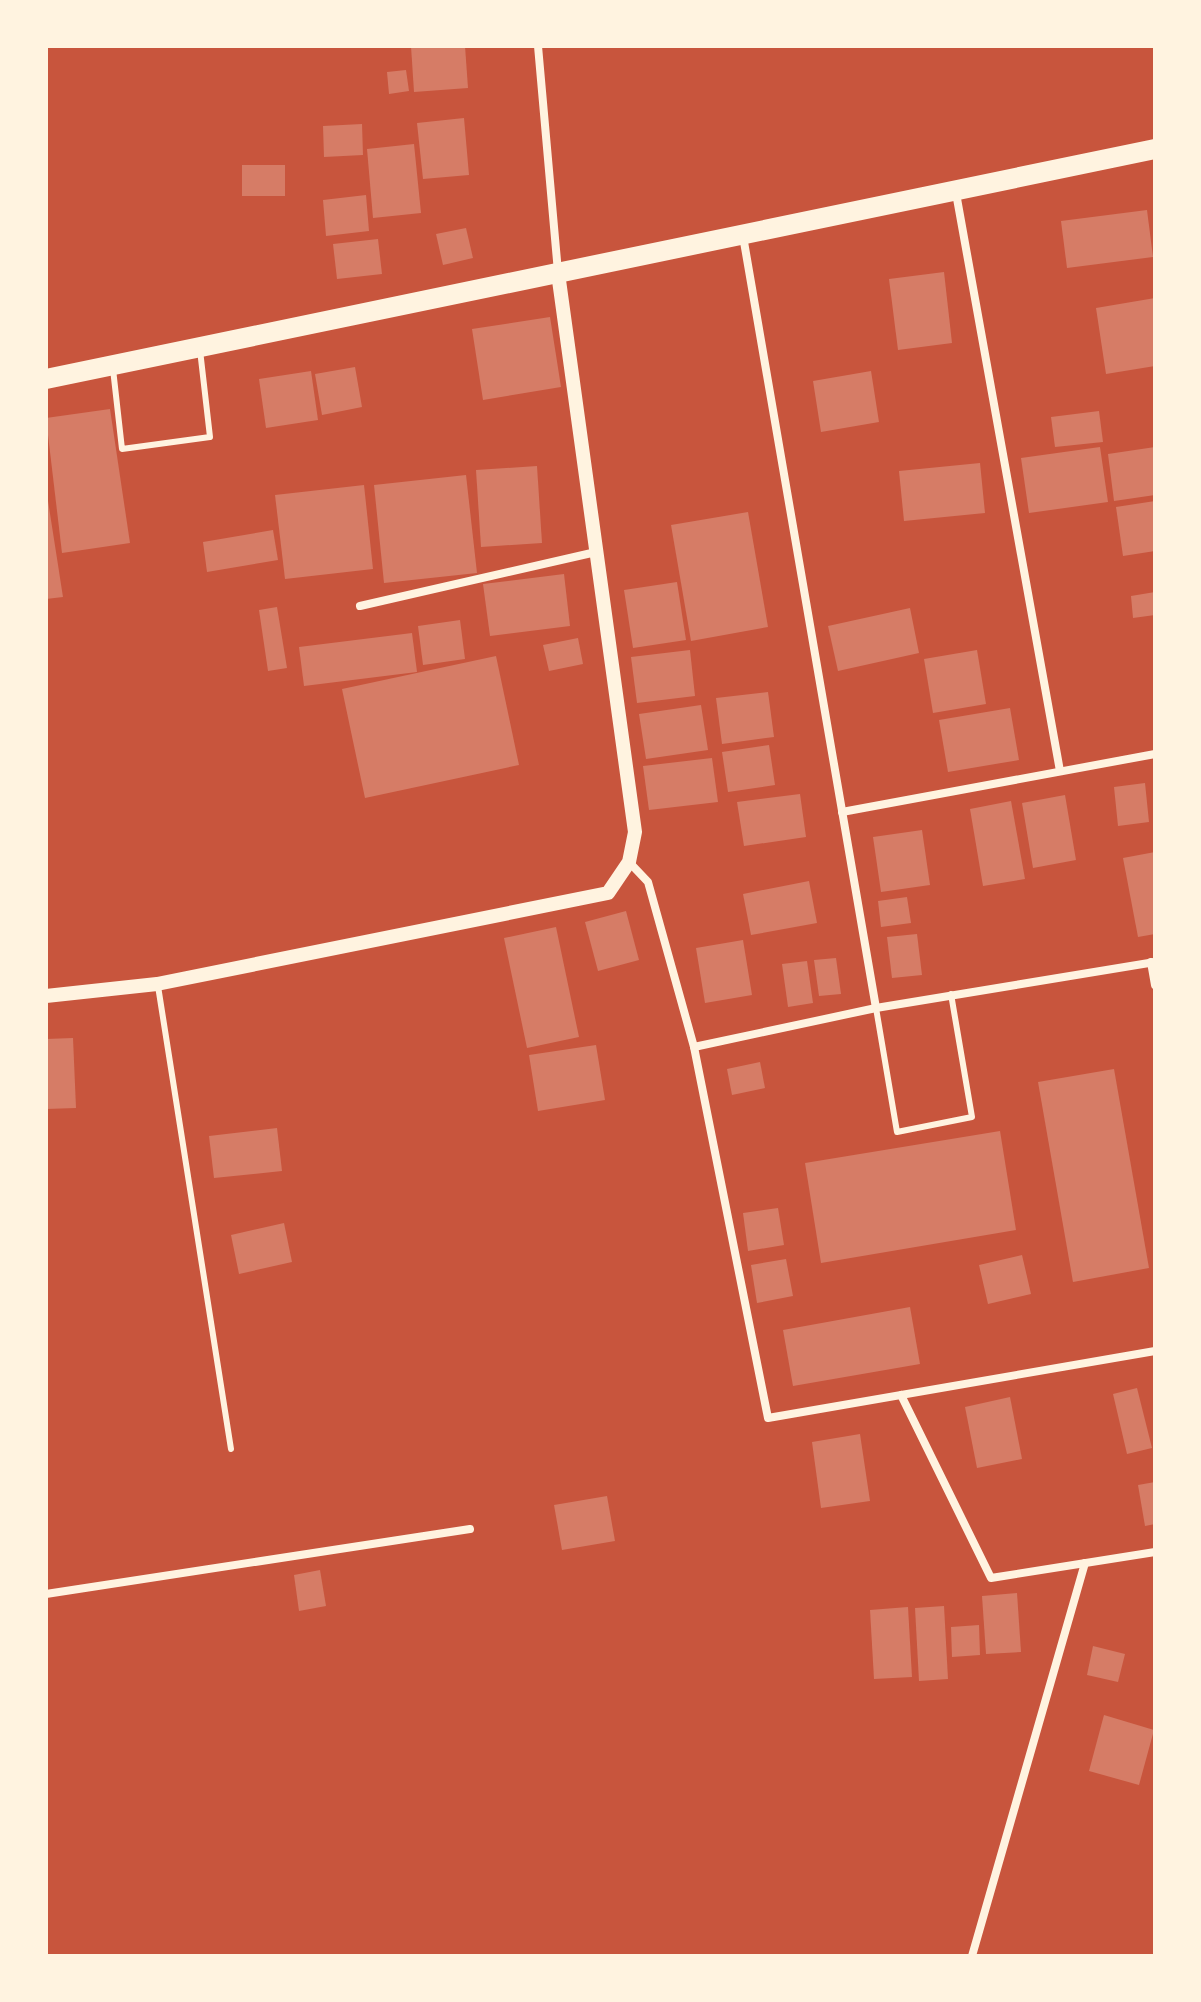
<svg xmlns="http://www.w3.org/2000/svg" width="1201" height="2002" font-family="'Alegreya Sans',sans-serif">
	<rect width="100%" height="100%" fill="#c8553d"/>
	<g fill="#d67c66">
		<polygon points="411,46 465,46 468,88 414,92"/>
		<polygon points="406,70 409,91 389,94 387,72"/>
		<polygon points="464,118 469,175 423,179 417,123"/>
		<polygon points="362,124 363,155 324,157 323,126"/>
		<polygon points="414,144 421,213 373,218 367,149"/>
		<rect x="242" y="165" width="43" height="31"/>
		<polygon points="366,195 369,231 326,236 323,200"/>
		<polygon points="1147,210 1153,257 1067,268 1061,221"/>
		<polygon points="466,228 473,258 443,265 436,234"/>
		<polygon points="378,239 382,274 337,279 333,244"/>
		<polygon points="944,272 952,343 898,350 889,279"/>
		<polygon points="1155,298 1155,366 1106,374 1096,308"/>
		<polygon points="550,317 561,387 483,400 472,329"/>
		<polygon points="355,367 362,407 322,415 315,374"/>
		<polygon points="311,371 318,420 266,428 259,379"/>
		<polygon points="871,371 879,422 821,432 813,381"/>
		<polygon points="110,409 130,543 62,553 46,418"/>
		<polygon points="1099,411 1103,442 1055,447 1051,417"/>
		<polygon points="1100,447 1108,502 1029,513 1021,458"/>
		<polygon points="1155,447 1155,495 1114,501 1108,454"/>
		<polygon points="980,463 985,513 904,521 899,471"/>
		<polygon points="537,466 542,543 481,547 476,470"/>
		<polygon points="466,475 477,573 384,583 374,485"/>
		<polygon points="364,485 373,569 285,579 275,495"/>
		<polygon points="46,488 63,597 46,599"/>
		<polygon points="1155,501 1155,551 1123,556 1116,507"/>
		<polygon points="748,512 768,627 691,641 671,525"/>
		<polygon points="273,530 278,560 207,572 203,542"/>
		<polygon points="564,574 570,626 490,636 483,584"/>
		<polygon points="677,582 686,640 633,648 624,590"/>
		<polygon points="1155,592 1155,615 1133,618 1131,596"/>
		<polygon points="277,607 287,668 268,671 259,610"/>
		<polygon points="910,608 919,653 838,671 828,626"/>
		<polygon points="460,620 465,659 423,665 418,626"/>
		<polygon points="412,633 417,672 304,686 299,647"/>
		<polygon points="578,638 583,664 549,671 543,645"/>
		<polygon points="690,650 695,696 637,703 631,657"/>
		<polygon points="977,650 986,704 933,713 924,659"/>
		<polygon points="496,656 519,765 365,798 342,689"/>
		<polygon points="768,692 774,737 722,744 716,698"/>
		<polygon points="701,705 708,750 646,759 639,714"/>
		<polygon points="1010,708 1019,760 948,772 939,720"/>
		<polygon points="769,745 775,785 728,792 722,752"/>
		<polygon points="712,758 718,802 649,810 643,766"/>
		<polygon points="1145,783 1149,822 1118,826 1114,787"/>
		<polygon points="800,794 806,837 744,846 737,802"/>
		<polygon points="1065,795 1076,860 1033,868 1022,803"/>
		<polygon points="1011,801 1025,879 983,886 970,809"/>
		<polygon points="922,830 930,885 881,892 873,837"/>
		<polygon points="1155,852 1155,934 1138,937 1123,858"/>
		<polygon points="809,881 817,923 751,935 743,894"/>
		<polygon points="907,897 911,923 881,927 878,901"/>
		<polygon points="626,911 639,960 598,971 585,922"/>
		<polygon points="556,927 579,1037 527,1048 504,938"/>
		<polygon points="917,934 922,975 892,978 887,937"/>
		<polygon points="743,940 752,995 705,1003 696,948"/>
		<polygon points="836,958 841,994 819,996 814,960"/>
		<polygon points="807,961 813,1003 788,1007 782,964"/>
		<polygon points="73,1038 76,1108 46,1109 46,1039"/>
		<polygon points="596,1045 605,1100 538,1111 529,1055"/>
		<polygon points="760,1062 765,1088 732,1095 727,1069"/>
		<polygon points="1114,1069 1149,1268 1073,1282 1038,1082"/>
		<polygon points="277,1128 282,1171 214,1178 209,1136"/>
		<polygon points="1000,1131 1016,1230 821,1263 805,1163"/>
		<polygon points="778,1208 784,1245 748,1251 743,1213"/>
		<polygon points="284,1223 292,1262 239,1274 231,1235"/>
		<polygon points="1022,1255 1031,1294 988,1304 979,1265"/>
		<polygon points="786,1259 793,1296 757,1303 751,1265"/>
		<polygon points="910,1307 920,1364 793,1386 783,1330"/>
		<polygon points="1137,1388 1152,1448 1127,1454 1113,1394"/>
		<polygon points="1010,1397 1022,1459 977,1468 965,1407"/>
		<polygon points="860,1434 870,1501 821,1508 812,1442"/>
		<polygon points="1155,1482 1155,1524 1145,1526 1138,1485"/>
		<polygon points="607,1496 615,1541 562,1550 554,1505"/>
		<polygon points="320,1570 326,1606 299,1611 294,1575"/>
		<polygon points="1017,1593 1021,1652 986,1654 982,1596"/>
		<polygon points="944,1606 948,1679 919,1681 915,1608"/>
		<polygon points="908,1607 912,1677 874,1679 870,1610"/>
		<polygon points="979,1625 980,1655 952,1657 951,1627"/>
		<polygon points="1093,1646 1125,1654 1118,1682 1087,1675"/>
		<polygon points="1104,1715 1154,1730 1139,1785 1089,1771"/>
	</g>
	<g fill="none" stroke-linecap="round" stroke-linejoin="round">
		<g stroke="#fff3e0" stroke-width="6">
			<polyline points="113,369 122,449 210,437 200,350"/>
			<polyline points="158,986 231,1449"/>
			<polyline points="876,1008 897,1132 972,1117 951,994"/>
		</g>
		<g stroke="#fff3e0" stroke-width="8">
			<polyline points="538,46 558,272"/>
			<polyline points="956,193 1060,771"/>
			<polyline points="743,236 876,1008"/>
			<polyline points="360,606 596,552"/>
			<polyline points="842,812 1155,754"/>
			<polyline points="629,862 648,882 694,1047 768,1418 1155,1351"/>
			<polyline points="1151,962 1155,985"/>
			<polyline points="694,1047 876,1008 1155,962"/>
			<polyline points="901,1395 991,1578 1155,1552"/>
			<polyline points="46,1594 470,1529"/>
			<polyline points="972,1956 1085,1563"/>
		</g>
		<polyline stroke="#fff3e0" stroke-width="14" points="46,996 157,984 608,893 629,862 635,832 558,273"/>
		<polyline stroke="#fff3e0" stroke-width="20" points="46,379 1155,149"/>
	</g>
	<rect width="1201" height="2002" fill="none" stroke="#fff3e0" stroke-width="96"/>
</svg>
